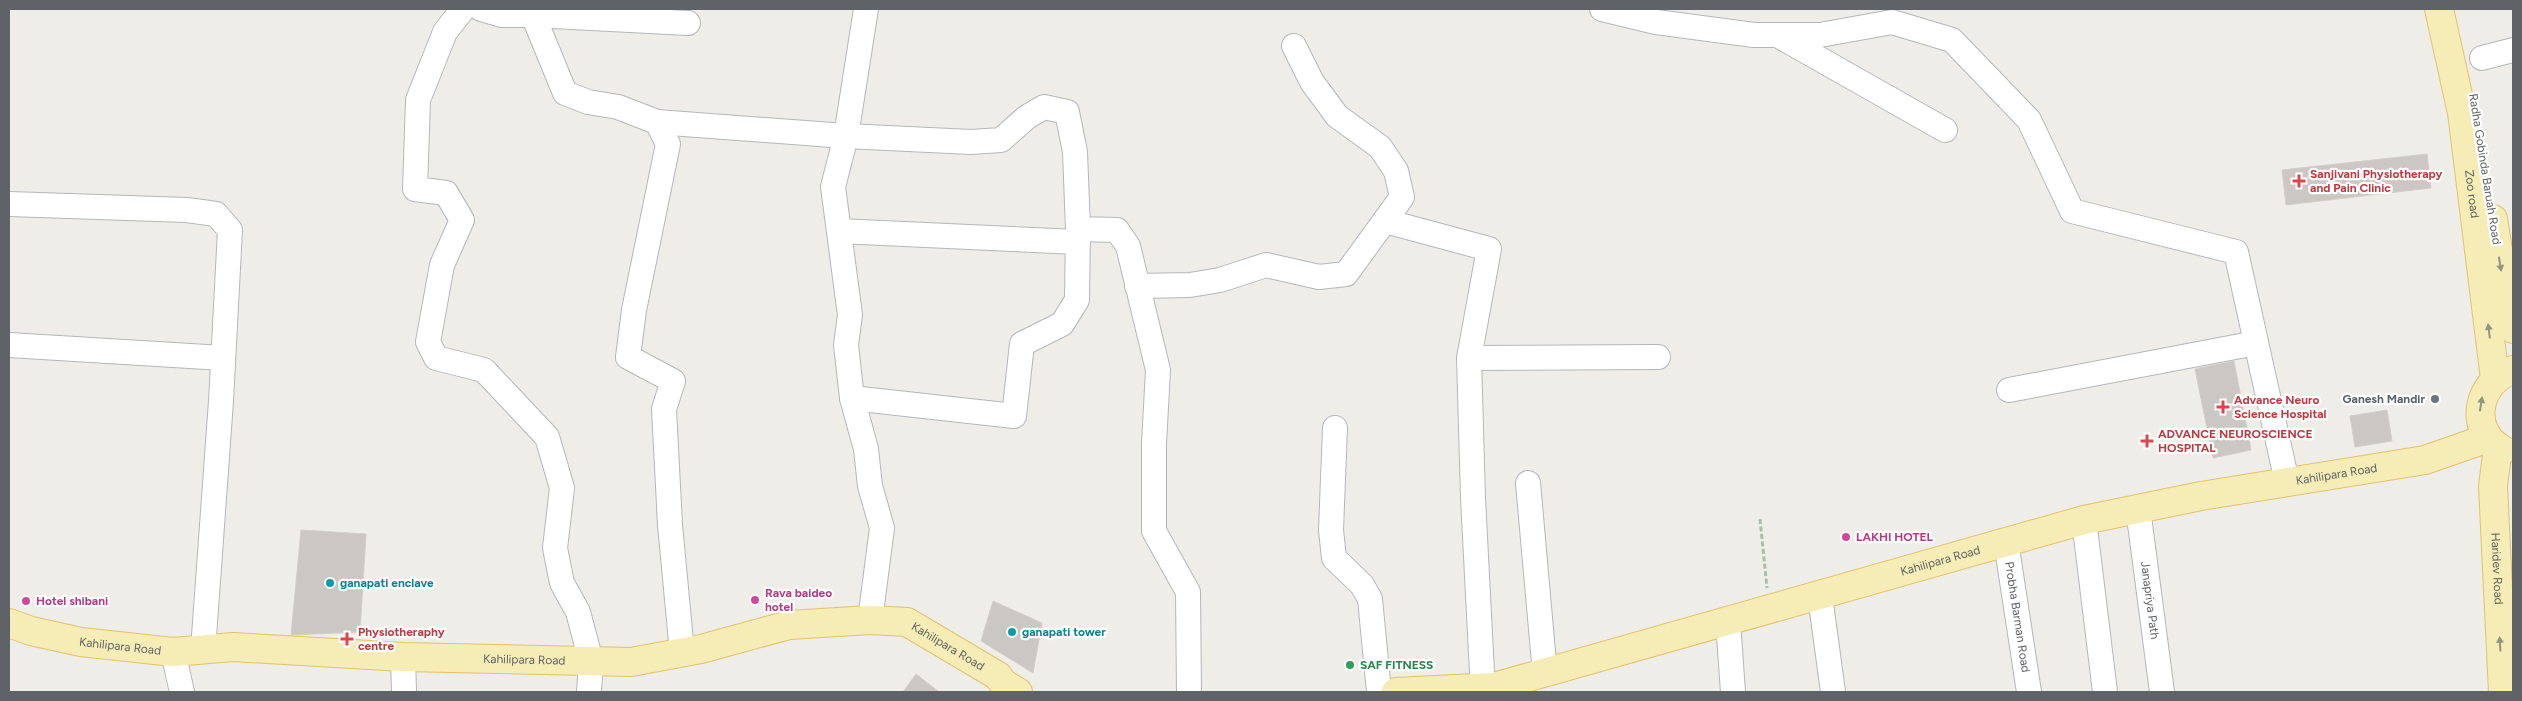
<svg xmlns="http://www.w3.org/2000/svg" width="2522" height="701" font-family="Figtree,sans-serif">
	<rect width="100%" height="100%" fill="#efede7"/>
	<g fill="#cbc8c4" stroke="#d3cfc6">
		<polygon points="2427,154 2431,188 2286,205 2282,170"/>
		<polygon points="2234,361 2251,450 2213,458 2195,369"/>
		<polygon points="2387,410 2392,441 2355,447 2350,416"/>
		<polygon points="301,530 366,534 360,632 291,635"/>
		<polygon points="993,601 1042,623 1033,673 981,641"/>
		<polygon points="916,674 939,692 903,692"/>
	</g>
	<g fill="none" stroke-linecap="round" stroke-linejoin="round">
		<g stroke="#b4b7ba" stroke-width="26">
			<g id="minor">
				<polyline points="463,9 445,32 418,100 415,189 446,193 462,220 442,265 428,342 436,358 484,370 547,437 562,488 555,548 562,583 578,612 591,661 589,692"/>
				<polyline points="481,9 502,15 533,15 535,9"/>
				<polyline points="1602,9 1656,22 1754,35 1820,35 1892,22 1952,40 2029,120 2072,211 2236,252 2287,482"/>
				<polyline points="1779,36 1945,130"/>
				<polyline points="2482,58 2513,50"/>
				<polyline points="657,122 846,136 866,9"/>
				<polyline points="9,204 187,210 216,214 230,230 221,401 203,650"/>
				<polyline points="1385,221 1489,249 1469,358 1658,357"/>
				<polyline points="839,231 1078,242"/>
				<polyline points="1137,286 1190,285 1220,280 1266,265 1319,277 1346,274 1402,197 1396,171 1380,147 1337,116 1312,82 1294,46"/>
				<polyline points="9,345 223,358"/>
				<polyline points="1469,358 1473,498 1483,692"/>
				<polyline points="2009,390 2256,343"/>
				<polyline points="852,398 1014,416 1022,344 1062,324 1077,300 1078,229"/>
				<polyline points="1335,428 1331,530 1334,558 1362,585 1370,599 1379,692"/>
				<polyline points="1528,483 1545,674"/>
				<path id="s1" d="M2138,509L2162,692"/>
				<polyline points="2084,520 2105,692"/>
				<path id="s2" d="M2006,542L2029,692"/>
				<polyline points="1820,596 1833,692"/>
				<polyline points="870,620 882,528 870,486 866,449 852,398 846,345 850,315 833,187 846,136 971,142 1001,140 1027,117 1044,107 1067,112 1075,152 1078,229 1117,230 1128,246 1158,370 1154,444 1154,531 1188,592 1189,692"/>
				<polyline points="1728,622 1733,692"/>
				<polyline points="173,652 182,692"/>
				<polyline points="682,652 670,525 664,409 673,381 628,357 634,310 668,144 657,122 618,107 588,102 565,93 533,15 688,23"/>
				<polyline points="403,657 404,692"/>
			</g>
		</g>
		<g stroke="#e2c26d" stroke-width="30">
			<g id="major">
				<path id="s3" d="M2439,9L2462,113L2495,379"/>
				<polyline points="2493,219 2510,324 2513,329"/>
				<path id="s4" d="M2498,447L2493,486L2503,692"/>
				<path d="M2503,450C2467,431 2477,381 2513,370"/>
				<path id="s5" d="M9,623L31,631L81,642L173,652L233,647L403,657L631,662L701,649L789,625L870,620L907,622L998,676L1003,683L1018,692"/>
				<path id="s6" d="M1396,692L1494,687L2084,520L2201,496L2425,460L2488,438"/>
			</g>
		</g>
		<polyline stroke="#a0c2a9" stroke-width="3" stroke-dasharray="5 2.5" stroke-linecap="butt" points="1760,519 1767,588"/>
		<use href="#minor" stroke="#fff" stroke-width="24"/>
		<use href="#major" stroke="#f6ecb5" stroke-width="28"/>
	</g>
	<defs><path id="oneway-solid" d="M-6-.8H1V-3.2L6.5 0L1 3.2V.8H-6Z" transform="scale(1.25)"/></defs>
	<g fill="#949282">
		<use href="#oneway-solid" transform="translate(2500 264) rotate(81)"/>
		<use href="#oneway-solid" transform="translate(2489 331) rotate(-97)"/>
		<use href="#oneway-solid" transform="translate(2481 404) rotate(-81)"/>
		<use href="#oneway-solid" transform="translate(2500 644) rotate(-93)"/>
	</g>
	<g fill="#e0444e" stroke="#fff" stroke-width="2">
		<path d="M2296.5 173.5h5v5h5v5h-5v5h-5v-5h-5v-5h5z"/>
		<path d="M2220.5 399.5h5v5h5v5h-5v5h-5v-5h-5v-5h5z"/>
		<path d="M2144.5 433.5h5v5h5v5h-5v5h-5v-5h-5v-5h5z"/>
		<path d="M344.5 631.5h5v5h5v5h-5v5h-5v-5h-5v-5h5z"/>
	</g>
	<circle fill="#6b7280" stroke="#fff" stroke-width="2" cx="2435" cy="399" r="5"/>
	<g fill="#d1479c" stroke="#fff" stroke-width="2">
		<circle cx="1846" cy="537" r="5"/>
		<circle cx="755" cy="600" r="5"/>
		<circle cx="26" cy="601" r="5"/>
	</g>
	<g fill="#0f9aa8" stroke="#fff" stroke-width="2">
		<circle cx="330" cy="583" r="5"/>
		<circle cx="1012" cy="632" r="5"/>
	</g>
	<circle fill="#2e9e5b" stroke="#fff" stroke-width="2" cx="1350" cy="665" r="5"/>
	<g text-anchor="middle" stroke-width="4.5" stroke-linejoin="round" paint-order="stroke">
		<g font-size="12" fill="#5f6266" stroke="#fff">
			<text transform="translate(2485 169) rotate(81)" y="4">Radha Gobinda Baruah Road</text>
			<text dy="4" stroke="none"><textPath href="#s3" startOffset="188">Zoo road</textPath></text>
			<text dy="4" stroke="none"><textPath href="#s6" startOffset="968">Kahilipara Road</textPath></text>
			<text dy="4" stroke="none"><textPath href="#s6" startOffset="562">Kahilipara Road</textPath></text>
			<text dy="4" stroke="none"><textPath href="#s4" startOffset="122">Haridev Road</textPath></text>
			<text dy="4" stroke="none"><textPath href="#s1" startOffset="92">Janapriya Path</textPath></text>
			<text dy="4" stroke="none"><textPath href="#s2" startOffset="76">Probha Barman Road</textPath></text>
			<text dy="4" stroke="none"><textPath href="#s5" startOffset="114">Kahilipara Road</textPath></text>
			<text dy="4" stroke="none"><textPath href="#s5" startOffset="954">Kahilipara Road</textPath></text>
			<text dy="4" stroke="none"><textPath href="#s5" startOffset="519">Kahilipara Road</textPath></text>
		</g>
		<g font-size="12" font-weight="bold" fill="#be3a42" stroke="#fff" text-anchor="start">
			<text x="2310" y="178">Sanjivani Physiotherapy<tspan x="2310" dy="14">and Pain Clinic</tspan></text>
			<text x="2234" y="404">Advance Neuro<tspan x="2234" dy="14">Science Hospital</tspan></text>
			<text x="2158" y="438">ADVANCE NEUROSCIENCE<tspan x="2158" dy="14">HOSPITAL</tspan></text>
			<text x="358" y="636">Physiotheraphy<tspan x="358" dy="14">centre</tspan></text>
		</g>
		<g font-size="12" font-weight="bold" fill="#5b616d" stroke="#fff" text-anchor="end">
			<text x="2425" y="403">Ganesh Mandir</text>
		</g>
		<g font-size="12" font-weight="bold" fill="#b23c85" stroke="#fff" text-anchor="start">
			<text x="1856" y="541">LAKHI HOTEL</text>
			<text x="765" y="597">Rava baideo<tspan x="765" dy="14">hotel</tspan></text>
			<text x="36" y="605">Hotel shibani</text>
		</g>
		<g font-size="12" font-weight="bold" fill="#0d838f" stroke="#fff" text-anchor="start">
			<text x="340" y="587">ganapati enclave</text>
			<text x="1022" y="636">ganapati tower</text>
		</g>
		<g font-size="12" font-weight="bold" fill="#27864d" stroke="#fff" text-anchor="start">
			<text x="1360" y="669">SAF FITNESS</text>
		</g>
	</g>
	<rect width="2522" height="701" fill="none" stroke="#5f6266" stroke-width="20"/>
</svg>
